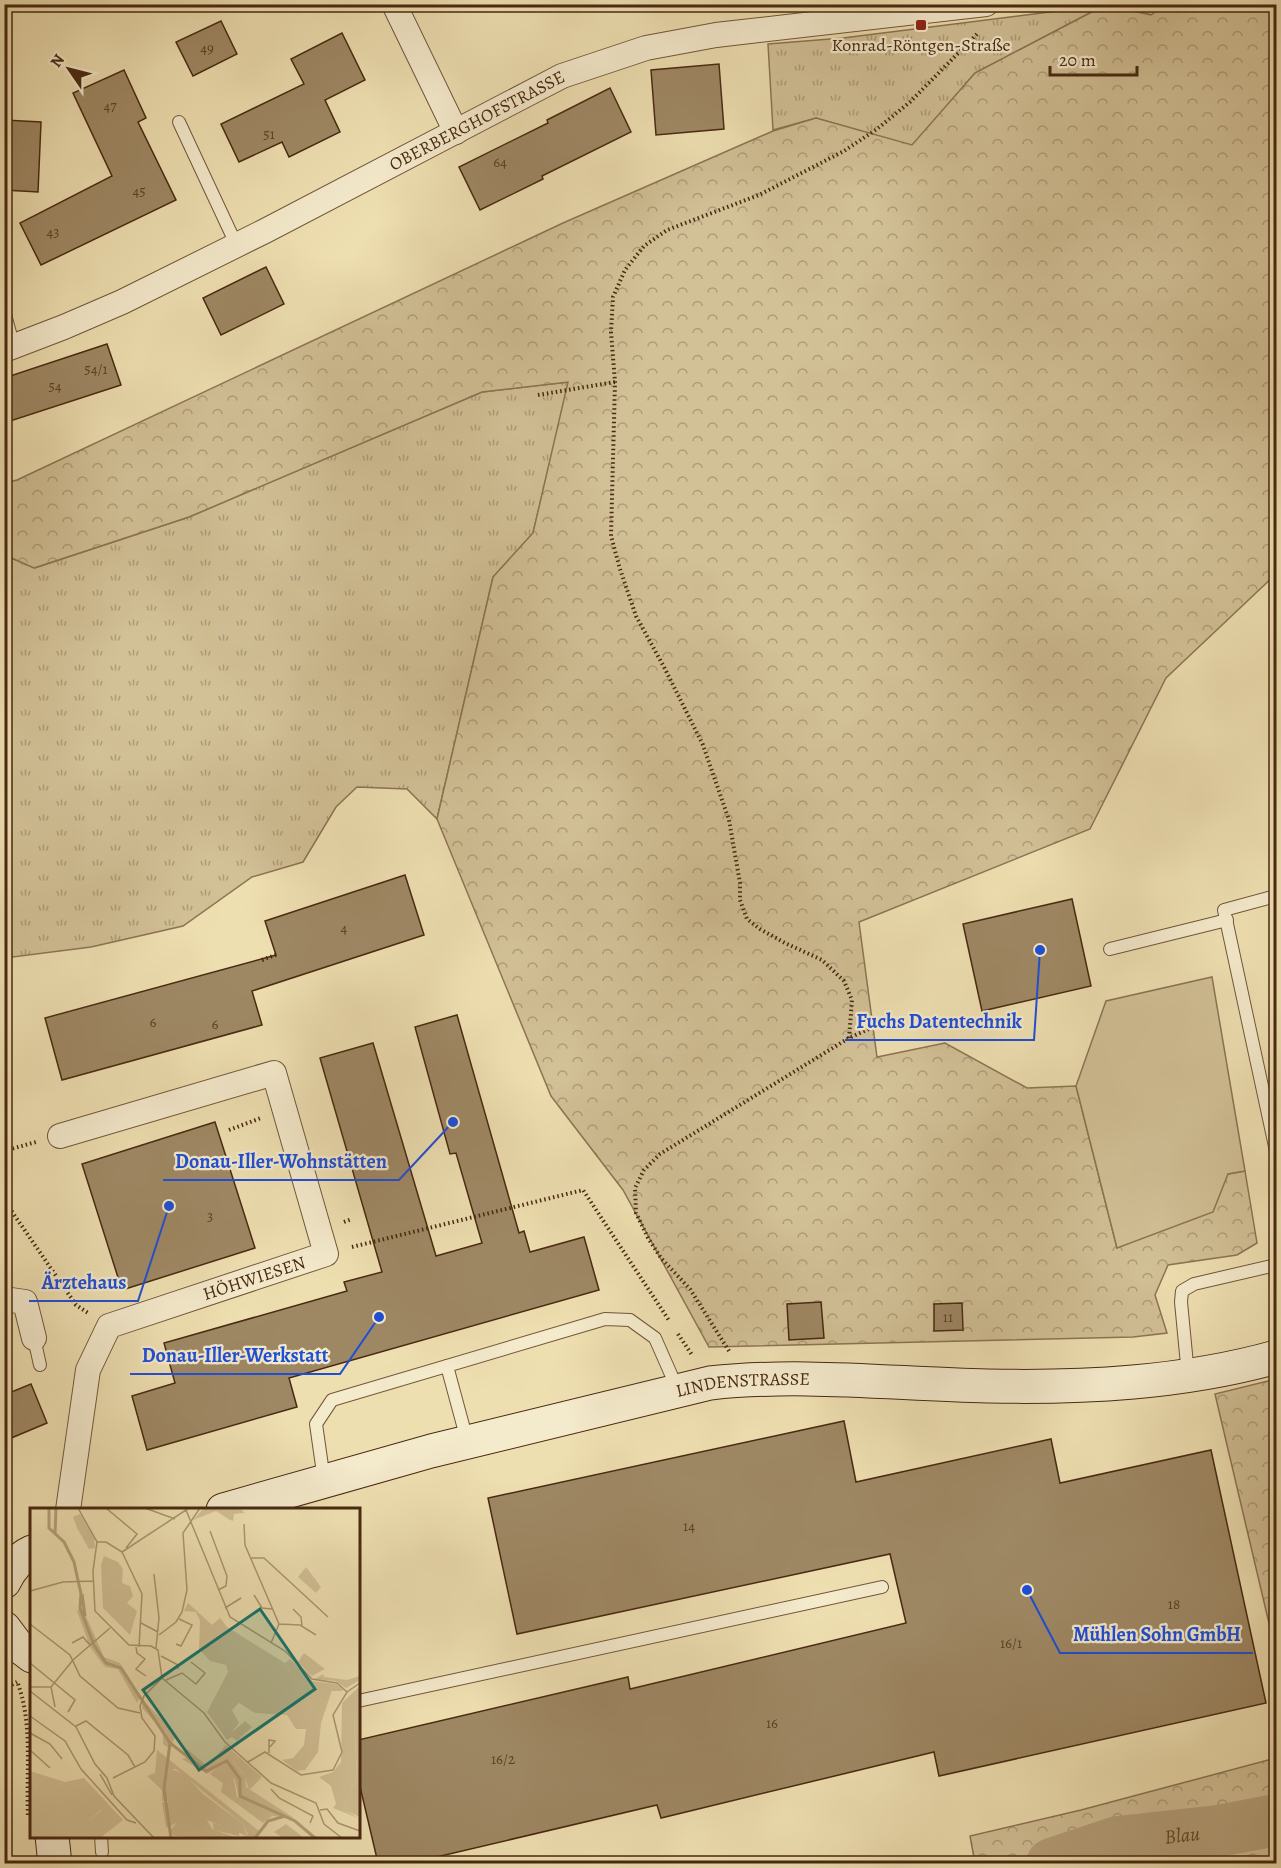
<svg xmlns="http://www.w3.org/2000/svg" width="1281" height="1868" font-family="Alegreya,serif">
	<defs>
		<pattern id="grass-tufts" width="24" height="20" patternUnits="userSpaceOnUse" patternTransform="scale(1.5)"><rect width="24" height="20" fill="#d2c096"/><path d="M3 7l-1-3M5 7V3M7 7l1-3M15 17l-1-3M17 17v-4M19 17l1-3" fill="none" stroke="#ac9c79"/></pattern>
		<pattern id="forest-crowns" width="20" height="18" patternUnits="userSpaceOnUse" patternTransform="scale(1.5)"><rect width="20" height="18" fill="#d2c096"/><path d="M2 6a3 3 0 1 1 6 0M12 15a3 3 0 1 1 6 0" fill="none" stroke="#ac9c79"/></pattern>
	</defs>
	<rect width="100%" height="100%" fill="#eedfb1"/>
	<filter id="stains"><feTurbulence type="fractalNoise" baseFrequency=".00333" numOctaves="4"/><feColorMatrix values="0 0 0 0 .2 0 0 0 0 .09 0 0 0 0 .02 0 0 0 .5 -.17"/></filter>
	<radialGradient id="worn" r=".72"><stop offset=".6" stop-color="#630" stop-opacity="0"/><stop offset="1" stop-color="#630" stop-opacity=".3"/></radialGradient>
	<g fill="url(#grass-tufts)" stroke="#8d7454" stroke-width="1.5">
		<polygon points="1105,5 975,73 912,146 816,118 773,130 768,44 843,38"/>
		<polygon points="1109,5 1165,5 1151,15"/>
		<polygon points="569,382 533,533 493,577 437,819 407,789 357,787 336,807 303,862 252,877 183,926 91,947 5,958 4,555 35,568 189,517 482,392"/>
	</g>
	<g fill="url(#forest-crowns)" stroke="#8d7454" stroke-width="1.5">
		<polygon points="1105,5 1151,15 1165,5 1276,5 1276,574 1166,678 1090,829 859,922 877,1057 945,1043 1027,1088 1076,1086 1117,1248 1228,1174 1245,1171 1257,1243 1237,1255 1168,1265 1155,1295 1167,1333 1133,1337 709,1347 623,1190 551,1096 437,819 493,577 533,533 568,382 482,392 189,517 34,568 5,555 5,483 17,480 563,223 773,131 816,118 912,145 975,73"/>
		<polygon points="1276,1379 1276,1653 1215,1394"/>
		<polygon points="1276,1758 1276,1863 975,1863 970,1836 1081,1810"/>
	</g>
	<polygon fill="#d2c096" stroke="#8d7454" stroke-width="1.5" points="1212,977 1245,1171 1228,1174 1213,1212 1117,1248 1076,1086 1106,1001"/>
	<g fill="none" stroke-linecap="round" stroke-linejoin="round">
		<path stroke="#b6a17b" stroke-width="52" id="s1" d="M1052,1864L1118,1842L1218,1831L1276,1820"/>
	</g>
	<g fill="#9e8864" stroke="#482911" stroke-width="1.5">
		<polygon points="221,21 237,54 193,76 176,42"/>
		<polygon points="342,33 365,80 325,100 340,132 289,157 282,142 239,162 221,124 304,84 291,59"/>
		<polygon points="719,64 724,129 656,135 651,70"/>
		<polygon points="124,70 146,118 138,122 176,200 41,265 20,223 112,176 73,93"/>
		<polygon points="610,88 631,132 542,176 543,179 480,210 459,167 548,123 547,120"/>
		<polygon points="4,120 41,122 38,192 4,190"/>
		<polygon points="266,267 284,304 221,335 203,298"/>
		<polygon points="107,344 121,385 4,423 4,378"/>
		<polygon points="405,875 424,935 252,991 262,1025 62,1080 45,1018 276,955 265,921"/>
		<polygon points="1072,899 1091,986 982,1011 963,924"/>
		<polygon points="457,1015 519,1233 524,1231 530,1252 584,1237 599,1290 289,1378 297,1407 147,1450 132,1396 175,1383 164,1343 347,1291 344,1282 382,1272 320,1058 373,1043 436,1256 482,1243 456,1153 450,1154 415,1027"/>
		<polygon points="215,1122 255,1248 122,1290 82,1164"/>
		<polygon points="821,1302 824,1338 789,1340 787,1304"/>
		<polygon points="962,1303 963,1330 934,1331 934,1304"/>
		<polygon points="31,1384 47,1423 4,1441 4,1395"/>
		<polygon points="844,1421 856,1482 1051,1439 1060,1483 1211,1450 1266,1703 939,1776 934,1752 661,1818 657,1805 411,1863 378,1863 358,1778 358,1740 628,1677 630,1689 906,1623 890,1554 517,1634 488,1498"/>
	</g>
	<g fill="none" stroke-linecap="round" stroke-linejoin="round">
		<g stroke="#725639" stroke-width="14">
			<g id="lane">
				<polyline points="179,122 236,244"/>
				<polyline points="4,311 14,347"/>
				<polyline points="1276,896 1224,910 1276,1151"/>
				<polyline points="1110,949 1227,920"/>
				<polyline points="34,1338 40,1365"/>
				<polyline points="447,1366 467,1440"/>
				<polyline points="1188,1375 1181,1302 1182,1291 1194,1284 1276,1265"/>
				<polyline points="324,1480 316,1424 332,1400 605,1319 630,1320 655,1338 677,1388"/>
				<polyline points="358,1701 882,1587"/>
				<polyline points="101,1836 102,1852"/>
			</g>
		</g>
		<g stroke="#725639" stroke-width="26">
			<g id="street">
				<polyline points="394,4 456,132"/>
				<path id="s2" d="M4,350L64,327L122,302L265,231L562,76L646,48L716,35L986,4"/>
				<polyline points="60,1136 274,1073 326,1254 109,1326 88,1370 68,1510"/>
				<polyline points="4,1299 25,1302 34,1338"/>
			</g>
		</g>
		<g stroke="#482911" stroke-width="35">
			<g id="secondary">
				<path id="s3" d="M223,1510L431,1451L710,1383C802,1373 895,1384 988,1386C1084,1388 1183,1383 1276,1357"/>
				<path d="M4,1582C10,1569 19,1558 32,1552"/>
				<polyline points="4,1628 16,1644 32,1656"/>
				<polyline points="52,1836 55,1864"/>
			</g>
		</g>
		<g stroke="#482911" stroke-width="4" stroke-dasharray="1.5 3" stroke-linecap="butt">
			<polyline points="538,395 615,382"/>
			<polyline points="262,960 276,955"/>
			<polyline points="849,1038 852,1000 844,981 822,960 785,943 760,929 747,919 740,900 740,883 729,820 703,745 664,667 636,616 620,569 611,536 615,382 611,332 613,297 625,270 644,246 667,230 759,195 844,151 877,129 910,102 979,32"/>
			<polyline points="229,1130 261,1118"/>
			<polyline points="4,1151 36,1142"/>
			<polyline points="4,1200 76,1305 88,1313"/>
			<polyline points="344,1222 352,1219"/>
			<polyline points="352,1247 583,1190 670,1322"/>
			<polyline points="678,1334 692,1355"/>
			<polyline points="729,1351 690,1289 661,1258 648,1238 636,1213 635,1188 644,1170 660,1154 849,1038 873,1027"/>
			<path d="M18,1684C33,1725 26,1773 28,1817"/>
			<polyline points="4,1689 17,1682"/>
		</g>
		<use href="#lane" stroke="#f4eacc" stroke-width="12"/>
		<use href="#street" stroke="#f4eacc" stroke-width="24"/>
		<use href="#secondary" stroke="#f4eacc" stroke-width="33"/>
	</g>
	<rect fill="#8f2418" stroke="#f4eacc" stroke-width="2" x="915" y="19" width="12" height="12" rx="3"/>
	<g text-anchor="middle" stroke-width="4.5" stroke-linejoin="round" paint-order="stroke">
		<g font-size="15" fill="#5e4126">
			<text x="207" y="53">49</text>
			<text x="110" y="111">47</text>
			<text x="269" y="139">51</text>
			<text x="500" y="167">64</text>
			<text x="139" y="196">45</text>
			<text x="53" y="237">43</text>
			<text x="96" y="374">54/1</text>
			<text x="55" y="391">54</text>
			<text x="344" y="933">4</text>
			<text x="153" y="1027">6</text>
			<text x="215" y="1029">6</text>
			<text x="210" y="1221">3</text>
			<text x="948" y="1322">11</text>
			<text x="689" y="1531">14</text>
			<text x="1174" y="1609">18</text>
			<text x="1011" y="1648">16/1</text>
			<text x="772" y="1728">16</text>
			<text x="503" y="1764">16/2</text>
		</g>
		<g font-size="18" fill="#482911" stroke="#f4eacc">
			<text x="921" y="51">Konrad-Röntgen-Straße</text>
		</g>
		<g font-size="18" fill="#482911" stroke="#f4eacc">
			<text dy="6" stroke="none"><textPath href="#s2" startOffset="526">OBERBERGHOFSTRASSE</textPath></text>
			<text transform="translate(254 1278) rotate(-18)" y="6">HÖHWIESEN</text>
			<text dy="6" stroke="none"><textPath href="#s3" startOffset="536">LINDENSTRASSE</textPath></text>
		</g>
		<g font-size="20" font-style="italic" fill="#64472c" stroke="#f4eacc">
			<text dy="7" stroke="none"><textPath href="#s1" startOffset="134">Blau</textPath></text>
		</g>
	</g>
	<g transform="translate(30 1508)">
		<rect width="330" height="330" fill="#eedfb1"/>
		<path d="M74,48L88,54L93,61L92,75L100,78L103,88L97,95L107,103L100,127L73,100L71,57ZM276,59L291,79L286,85L268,69ZM158,95L182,117L190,110L197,119L196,128L231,153L198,164L196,157L180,153L169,141L170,113L166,104L154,103ZM260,151L282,173L306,176L313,181L312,183H298L260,164L255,155ZM293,166L294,169L317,172L330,168V172L316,180L306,173L285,171ZM329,203L330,271L316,303L330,311L313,304L327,268L324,206ZM208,248L232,269L219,282L214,266L203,253ZM140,260L155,267L173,286L213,316L217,328L177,312L182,321L207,330L144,328L140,323L147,314L136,289ZM11,273L31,275L36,284L67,296L71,302L59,312L20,283L5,279Z" fill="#d2c096"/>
		<path d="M174,0H210L215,5L204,6L203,13L200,12L186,3L163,12ZM52,99L74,149L90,155L110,188L107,195L88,161L75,159L60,139L47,103ZM197,119L255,155L260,164L302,182L291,215L288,244L275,262L267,263L252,252L263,250L274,237L276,221H266L257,207L225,205L209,195L202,202L209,215L201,225L211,229L207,233L202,229L197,232L177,204L198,164L230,153L196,128ZM330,178V203L324,206L327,268L313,304L303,300L306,296L301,278L289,269L303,264L311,254L312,195ZM113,192L142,222L145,229L140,241L133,236V223L112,200ZM196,237L208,248L203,253L215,268L216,279L264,310L242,308L224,294L209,290L205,272L194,256L177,266L152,251L158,249L154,245L157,241L177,258ZM127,242L229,323L224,330H207L218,327L213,316L146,261H140L137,293H132V282L117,268L125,265ZM0,263L35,274L54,270L93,312L70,330H0ZM10,274L31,275L36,284L66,296L71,303L59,312L29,284L5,279Z" fill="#d2c096" fill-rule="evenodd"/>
		<path d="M50,6L64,30L65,40L59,41L47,20L43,9Z" fill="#d2c096"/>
		<path d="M274,145L295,161L282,168L278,165L268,154ZM215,213L222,219L211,229L201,225ZM190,257H196L203,268L207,289L226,295L242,308L233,315L191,284L193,275L180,266ZM328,272H330V309L316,303ZM132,294L141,295L148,314L136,320ZM183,315L209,323V328L184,322ZM256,316L269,326L273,330H253L244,324Z" fill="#d2c096"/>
		<path fill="none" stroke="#b6a17b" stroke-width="3" d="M19,0V20L34,34L44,54L51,86L50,100L64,137L76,155L91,160L140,235L176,263L197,253L210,271V288L265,313L285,330M25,26L26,0M52,86L55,108M140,235L134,281L141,330M225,330L238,313L255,308"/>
		<path fill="none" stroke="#ac9671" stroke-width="1.5" d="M48,0L67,34L63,63L65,103L99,137L121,138L128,142L132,170M76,0L107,26L96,40M115,0L145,11M156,2L200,109L255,143L282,171L307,175L317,184M214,16L215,37L249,116L241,135M180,23L197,68L196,78L188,82M67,34H76L92,44L159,0M92,44L112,86L109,139M220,50H234L298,109M124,66L129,110L126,140M0,83L33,74L63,73M224,87L232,100L242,101M195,100L211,90M263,101L271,109L272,118M111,115L128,124M0,116L40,147L50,168L88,200L110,205M249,116L270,117L286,127M129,127L146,114L152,104L157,82L153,25L170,0M42,135L53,129L60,137M146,136L151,138L162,117L149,111M106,139L107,145L115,151L106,161L116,168M131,148L148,157V161M0,155L45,192L38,204M132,170L174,205L195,234L241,275L286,295L294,316L312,330M136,172L152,165L166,176L175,165L161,154M0,179H21L43,152L80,120M21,179L25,199M0,183L46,219L65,256L77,270L84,288L124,330M0,208L35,233L51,261L97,312L106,315M46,218L56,213L98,247L105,259M0,225L20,236L32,251M0,242L20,260M239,245V232L245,233L240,239M218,254L235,244L271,267L303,262L312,244L303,207L317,184L330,175M70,266L82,287M83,270L115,254L124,243L125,228L112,210L110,198L114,188L132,170M241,281L249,290L283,308L280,315M290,302L297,301L308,315L330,323"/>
		<path fill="#0f766e" fill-opacity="0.15" stroke="#0f766e" stroke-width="3" d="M230,101L285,181L169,262L113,182Z"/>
		<rect width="330" height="330" fill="none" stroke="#482911" stroke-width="3"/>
	</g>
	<path fill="none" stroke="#1d4ed8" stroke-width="2" d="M1040 950L1034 1040H845M453 1122L399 1180H163M169 1206L138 1301H29M379 1317L340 1374H130M1027 1590L1060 1653H1253"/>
	<g fill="#1d4ed8" stroke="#f4eacc" stroke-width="2">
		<circle cx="1040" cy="950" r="6"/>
		<circle cx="453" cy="1122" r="6"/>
		<circle cx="169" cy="1206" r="6"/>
		<circle cx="379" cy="1317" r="6"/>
		<circle cx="1027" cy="1590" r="6"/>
	</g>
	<g font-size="20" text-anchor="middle" font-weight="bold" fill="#1d4ed8" stroke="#f4eacc" stroke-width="4.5" stroke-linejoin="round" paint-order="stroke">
		<text x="939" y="1028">Fuchs Datentechnik</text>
		<text x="281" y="1168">Donau-Iller-Wohnstätten</text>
		<text x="84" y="1289">Ärztehaus</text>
		<text x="235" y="1362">Donau-Iller-Werkstatt</text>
		<text x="1157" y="1641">Mühlen Sohn GmbH</text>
	</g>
	<rect width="1281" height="1868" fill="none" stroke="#eedfb1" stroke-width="24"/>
	<rect x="6" y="6" width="1269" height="1856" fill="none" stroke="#482911" stroke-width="3"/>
	<rect x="12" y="12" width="1257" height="1844" fill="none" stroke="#482911" stroke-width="1.5"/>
	<g transform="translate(69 69) rotate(305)" stroke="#f4eacc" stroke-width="4.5" paint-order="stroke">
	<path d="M0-4.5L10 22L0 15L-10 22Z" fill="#482911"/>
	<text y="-9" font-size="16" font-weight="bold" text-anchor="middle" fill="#482911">N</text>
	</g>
	<path d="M1050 66v9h87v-9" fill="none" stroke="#482911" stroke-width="3"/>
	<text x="1059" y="66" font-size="18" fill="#482911" stroke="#f4eacc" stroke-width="4.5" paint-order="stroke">20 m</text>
	<rect width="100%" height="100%" filter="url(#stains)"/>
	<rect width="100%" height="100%" fill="url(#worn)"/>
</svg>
